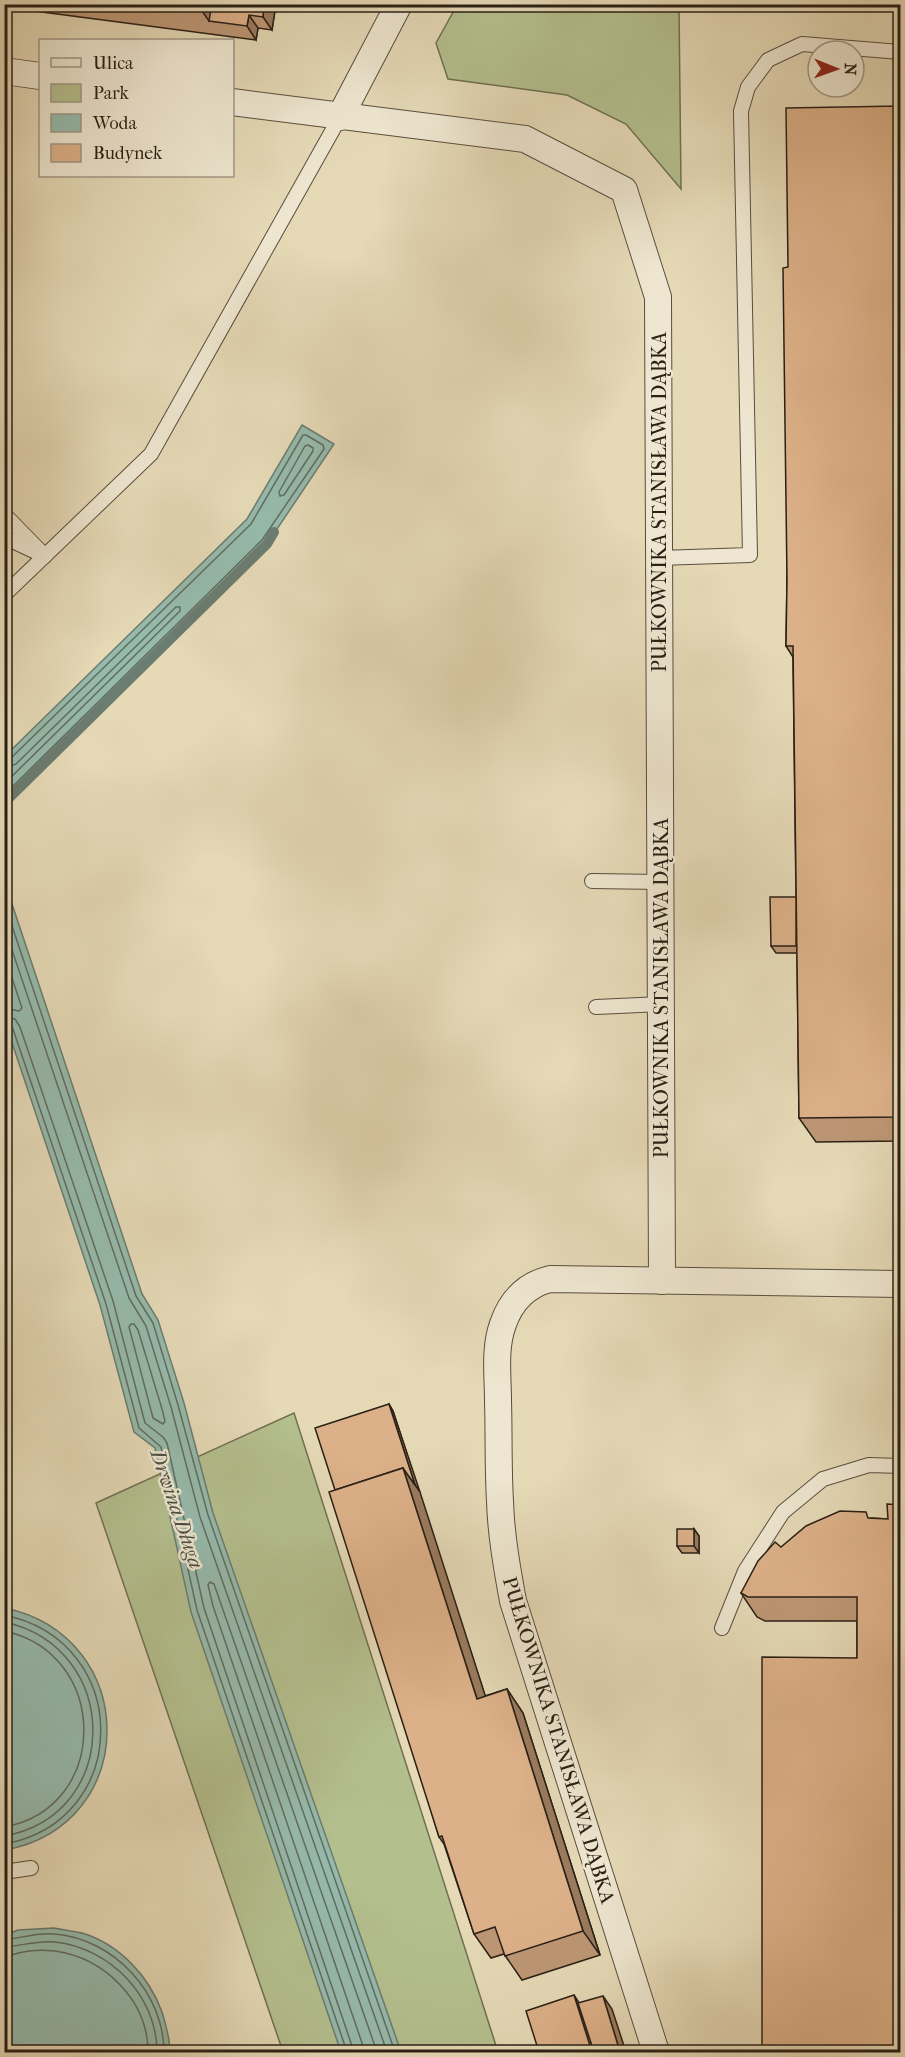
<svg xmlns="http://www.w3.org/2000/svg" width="905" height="2057" font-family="'IM FELL French Canon',serif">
	<rect width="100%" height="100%" fill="#e5d9b6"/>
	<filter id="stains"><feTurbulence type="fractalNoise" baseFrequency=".00333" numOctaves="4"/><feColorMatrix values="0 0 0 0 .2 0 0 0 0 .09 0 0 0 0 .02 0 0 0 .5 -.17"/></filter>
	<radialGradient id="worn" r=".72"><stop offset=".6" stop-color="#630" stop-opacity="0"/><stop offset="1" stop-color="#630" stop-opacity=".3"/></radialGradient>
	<g fill="#b4bf8e" stroke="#6f7052" stroke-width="1.5">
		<polygon points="457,5 679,5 681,189 626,124 567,95 448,79 436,43"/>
		<polygon points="294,1413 498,2052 283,2052 96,1503"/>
	</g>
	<g fill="#96baac" stroke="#6b7c70" stroke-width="1.5">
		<polygon points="302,425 334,444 267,544 5,803 5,756 247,519"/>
		<polygon points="5,883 142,1294 158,1320 184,1403 213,1513 401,2052 341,2052 191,1612 155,1448 134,1432 100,1305 5,1022"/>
		<path d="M5,1608C141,1637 141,1825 5,1850Z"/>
		<path d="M54,1928C63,1930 73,1931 82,1933C119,1944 149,1976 162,2012C166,2026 170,2038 170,2052H5V1935L18,1930Z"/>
	</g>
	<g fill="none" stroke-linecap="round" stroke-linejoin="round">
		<g stroke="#606d61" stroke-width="1.5">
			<polygon points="308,445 313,448 313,451 284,495 280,496 279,492 305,446"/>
			<polyline points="4,760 11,758 251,524 303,435 306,435 323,445 324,449 262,540 4,795"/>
			<polyline points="4,768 16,764 176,607 180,607 180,611 4,784"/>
			<polyline points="4,902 136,1296 153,1323 178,1405 208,1515 395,2052"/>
			<polyline points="4,926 129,1298 146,1326 171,1407 200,1517 387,2052"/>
			<polyline points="4,954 22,1008 19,1011 4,1008"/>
			<polyline points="4,1017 15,1019 20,1027 113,1301 145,1423 163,1437 167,1443 204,1608 354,2052"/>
			<polyline points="4,1024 10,1025 13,1029 106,1304 139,1428 161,1447 197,1610 347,2052"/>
			<polygon points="131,1324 134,1324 138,1330 162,1409 165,1421 163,1424 153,1418 129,1327"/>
			<path d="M4,1615C133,1641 133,1821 4,1844"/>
			<path d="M4,1622C122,1647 123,1815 4,1836"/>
			<path d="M4,1631C110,1653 111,1808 4,1827"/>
			<path d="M4,1940C21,1938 38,1932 55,1934C114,1939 164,1993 164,2052"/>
			<path d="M4,1947C21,1946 38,1940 55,1942C110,1948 157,1996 157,2052"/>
			<path d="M4,1956C11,1956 16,1953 23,1952C32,1950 46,1950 55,1951C105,1958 148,2001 148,2052"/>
			<polyline points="363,2052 362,2043 213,1606 208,1585 210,1582 214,1584 377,2052"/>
		</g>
		<polyline stroke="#6b7c70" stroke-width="10" points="4,803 267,544 274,532"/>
		<g stroke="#594e3e" stroke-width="16">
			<g id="lane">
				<polyline points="4,514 45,556"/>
				<polyline points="4,537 38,553"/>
				<polyline points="659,558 750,555 741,111 748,87 768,60 802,44 900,52"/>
				<polyline points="4,595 151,454 340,117"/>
				<polyline points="592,881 661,882"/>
				<polyline points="596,1007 662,1004"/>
				<polyline points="722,1628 745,1571 783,1512 823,1479 869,1465 900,1466"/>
				<polyline points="4,1872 31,1868"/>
			</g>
		</g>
		<g stroke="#594e3e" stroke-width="28">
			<g id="street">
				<polyline points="4,71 40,76"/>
				<polyline points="232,102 525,139 624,190 658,297 662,1281"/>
				<polyline points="340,117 399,4"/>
				<path d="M656,2052L513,1601C507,1568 501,1535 500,1501C498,1468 499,1434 498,1401C498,1376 494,1348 503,1324C511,1301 526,1285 550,1279L900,1284"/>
			</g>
		</g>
		<use href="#lane" stroke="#eee6d0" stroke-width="14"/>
		<use href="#street" stroke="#eee6d0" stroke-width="26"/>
	</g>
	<g fill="#bd9775" stroke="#2a2016" stroke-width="1.5">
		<polygon points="4,4 276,4 272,30 258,28 256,40 4,7"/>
		<polygon points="900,106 900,1141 816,1142 799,1118 797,953 776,953 771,946 796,897 793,657 786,646 787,579 788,267"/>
		<polygon points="389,1404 393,1411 485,1696 507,1689 523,1713 600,1955 522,1980 504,1954 491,1958 474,1934 444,1844 439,1837 335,1490"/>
		<polygon points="900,1505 857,1658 857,1621 765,1621 757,1617 741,1593 870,1518 888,1519"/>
		<polygon points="694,1529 699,1536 699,1553 682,1553 677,1546"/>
	</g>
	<g fill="#9a7b5f" stroke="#2a2016" stroke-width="1.5">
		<polygon points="203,4 223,4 209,21 202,11"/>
		<polygon points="264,4 276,4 272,30 263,17"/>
		<polygon points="249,15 258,28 256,40 247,26"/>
		<polygon points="389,1404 393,1411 420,1492 415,1485"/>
		<polygon points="403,1468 420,1492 494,1723 477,1699"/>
		<polygon points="694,1529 699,1536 699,1553 694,1546"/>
		<polygon points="507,1689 523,1713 600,1955 583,1931"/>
		<polygon points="574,1995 587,2015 599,2052 592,2052"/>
		<polygon points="603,1996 612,2009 626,2052 620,2052"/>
	</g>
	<g fill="#dcb088" stroke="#2a2016" stroke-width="1.5">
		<polygon points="155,4 203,4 202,11"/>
		<polygon points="212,4 264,4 263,17 249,15 247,26 209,21"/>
		<polygon points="900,106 900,1117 799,1118 793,646 786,646 787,579 783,268 788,267 786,108"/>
		<polygon points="770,897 796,897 796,946 771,946"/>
		<polygon points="389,1404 415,1485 403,1468 335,1490 315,1428"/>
		<polygon points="403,1468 477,1699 507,1689 583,1931 505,1956 495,1927 474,1934 442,1836 439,1837 329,1492"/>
		<polygon points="887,1504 900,1505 900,2052 762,2052 762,1657 857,1658 857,1597 748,1597 741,1593 758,1561 775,1542 781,1547 806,1526 840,1511 866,1512 868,1518 888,1519"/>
		<rect x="677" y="1529" width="17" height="17"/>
		<polygon points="574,1995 592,2052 539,2052 526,2011"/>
		<polygon points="603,1996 620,2052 594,2052 578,2003"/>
	</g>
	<g text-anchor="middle" stroke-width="5" stroke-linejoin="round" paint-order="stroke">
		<g font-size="20" fill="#2a2016" stroke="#eee6d0">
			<text transform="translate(659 502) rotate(-90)" y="7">PUŁKOWNIKA STANISŁAWA DĄBKA</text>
			<text transform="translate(661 988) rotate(-90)" y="7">PUŁKOWNIKA STANISŁAWA DĄBKA</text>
			<text transform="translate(559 1740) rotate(73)" y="7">PUŁKOWNIKA STANISŁAWA DĄBKA</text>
		</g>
		<g font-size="21" font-style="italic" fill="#4a4e43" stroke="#eee6d0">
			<text transform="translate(177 1509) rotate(71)" y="7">Drwina Długa</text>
		</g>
	</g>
	<rect width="905" height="2057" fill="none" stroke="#e5d9b6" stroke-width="24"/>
	<rect x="6" y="6" width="893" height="2045" fill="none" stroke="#2a2016" stroke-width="3"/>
	<rect x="12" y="12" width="881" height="2033" fill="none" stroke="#2a2016" stroke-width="1.5"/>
	<rect x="39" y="39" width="195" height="138" fill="#eee6d0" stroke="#a09786" stroke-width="1.5"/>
	<rect x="51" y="58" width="30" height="9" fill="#eee6d0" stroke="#a09786" stroke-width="1.5"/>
	<text x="93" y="69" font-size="18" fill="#2a2016">Ulica</text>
	<rect x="51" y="84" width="30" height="18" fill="#b4bf8e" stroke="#a09786" stroke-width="1.5"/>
	<text x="93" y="99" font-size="18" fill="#2a2016">Park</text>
	<rect x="51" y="114" width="30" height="18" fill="#96baac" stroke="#a09786" stroke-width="1.5"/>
	<text x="93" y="129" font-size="18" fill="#2a2016">Woda</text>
	<rect x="51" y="144" width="30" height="18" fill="#dcb088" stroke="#a09786" stroke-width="1.5"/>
	<text x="93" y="159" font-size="18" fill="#2a2016">Budynek</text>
	<g transform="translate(836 69) rotate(91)"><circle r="28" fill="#eee6d0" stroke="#a09786" stroke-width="1.5"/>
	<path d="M0-4.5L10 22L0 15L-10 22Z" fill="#8f2418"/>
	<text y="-9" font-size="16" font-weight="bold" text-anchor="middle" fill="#2a2016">N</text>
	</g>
	<rect width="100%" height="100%" filter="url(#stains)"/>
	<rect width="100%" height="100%" fill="url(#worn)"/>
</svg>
